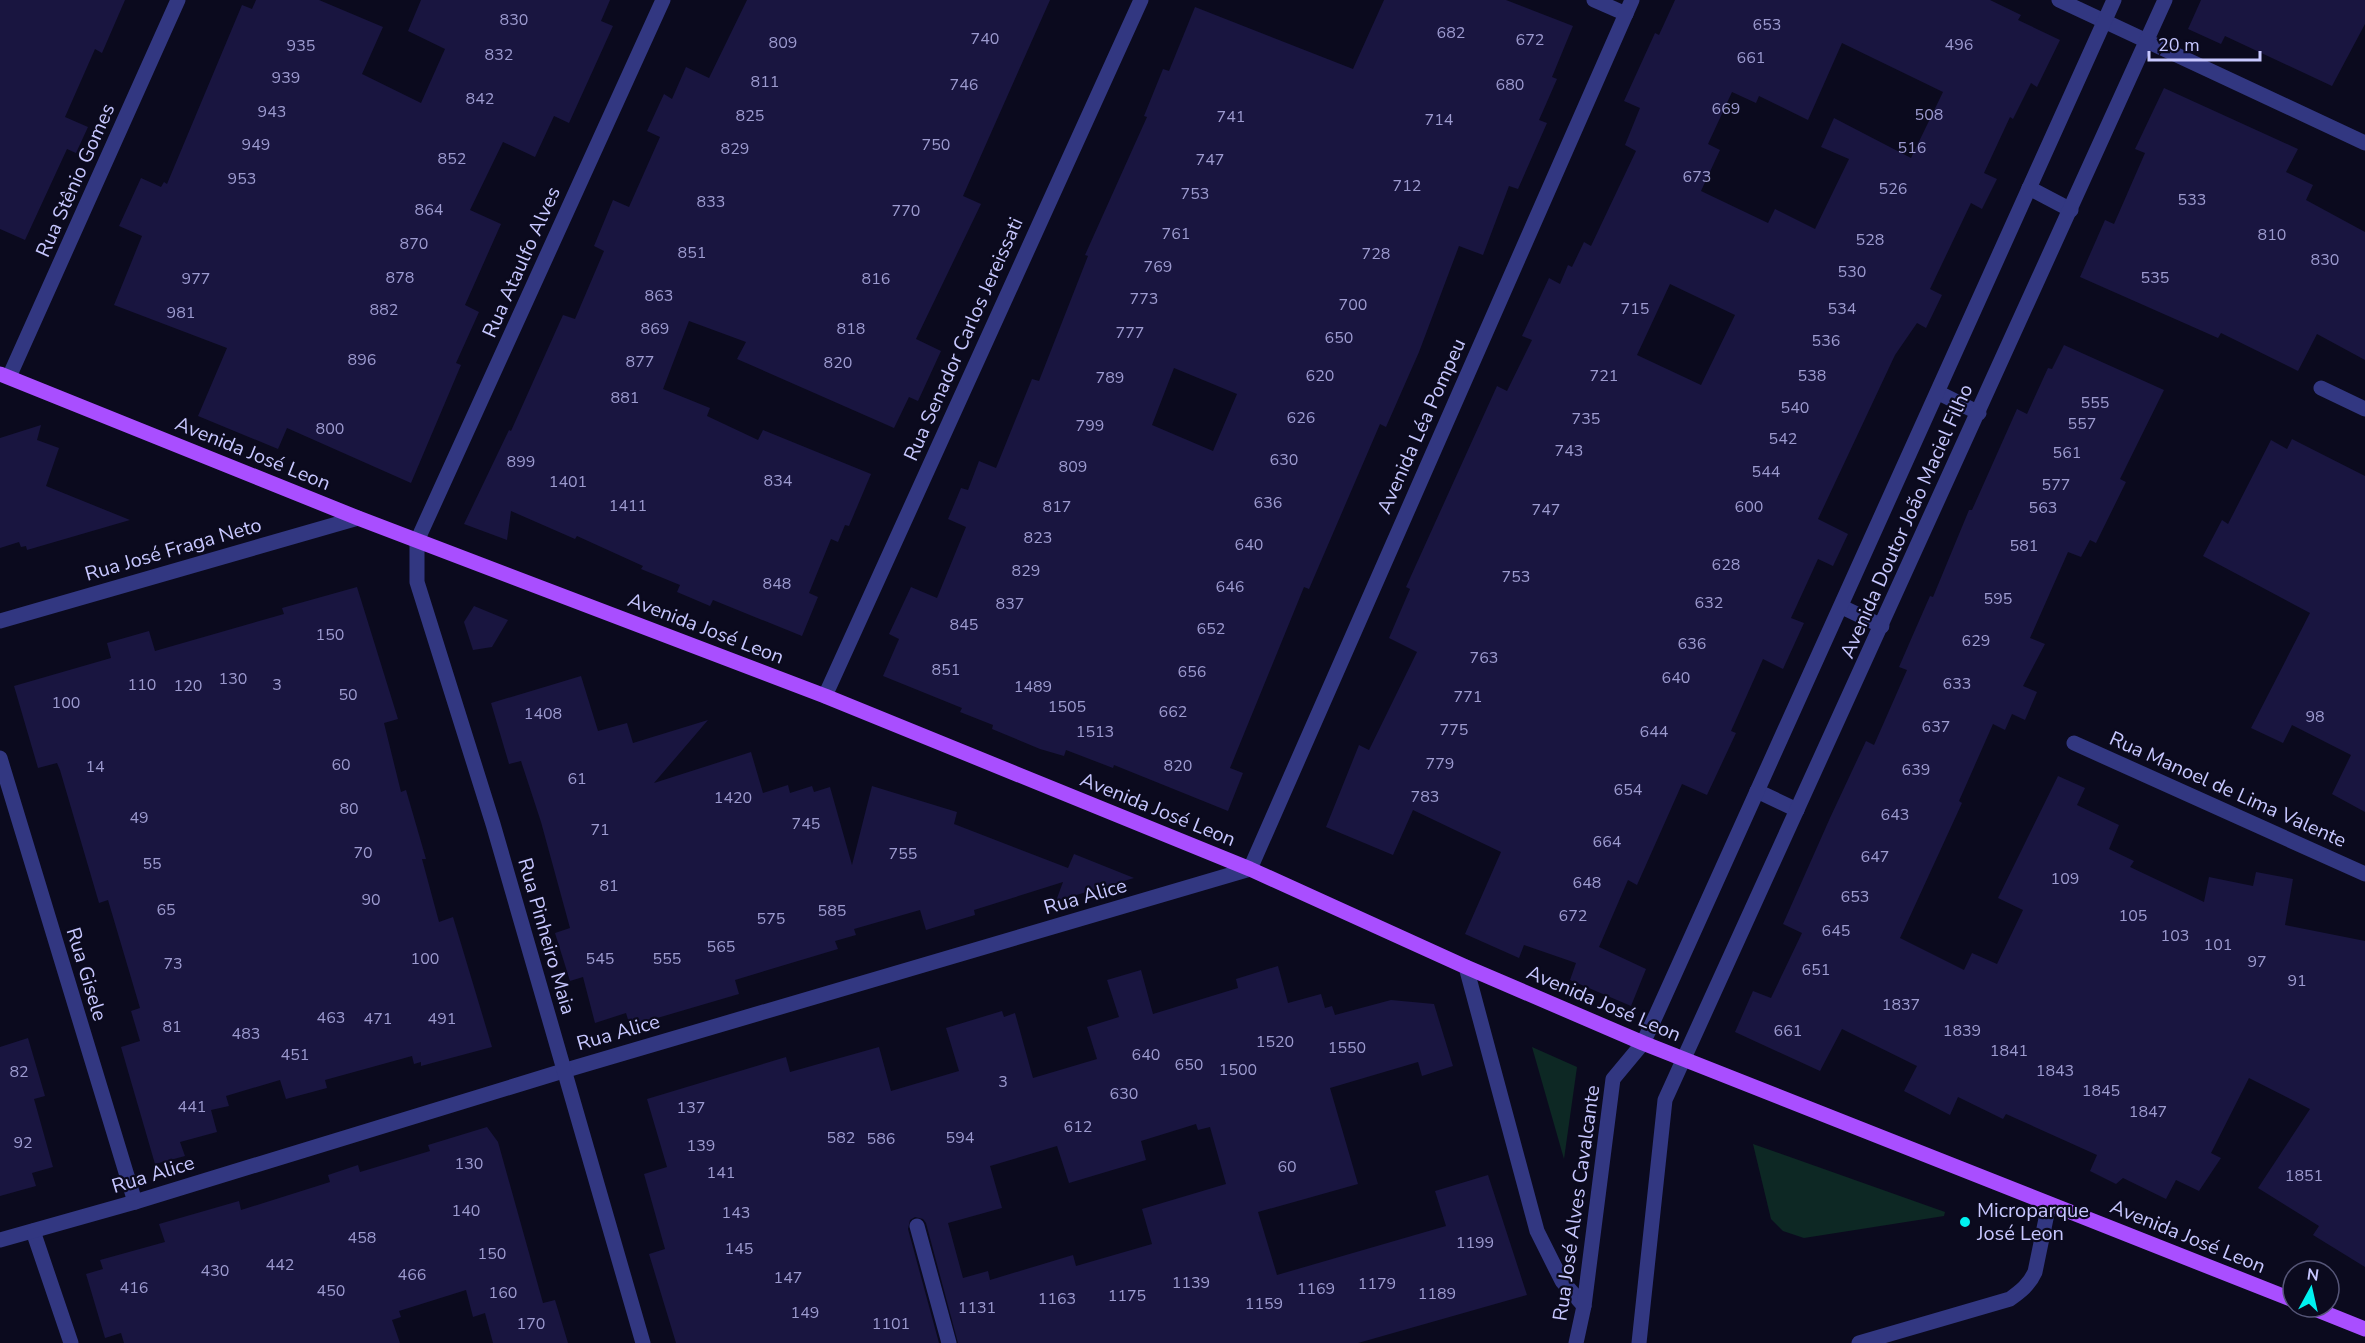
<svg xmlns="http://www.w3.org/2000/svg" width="2365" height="1343" font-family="'Nunito Sans',sans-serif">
	<rect width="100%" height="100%" fill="#0b0a1e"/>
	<g fill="#0d2824">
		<polygon points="1532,1047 1577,1067 1564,1159"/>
		<polygon points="1753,1144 1945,1212 1944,1216 1804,1238 1783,1231 1771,1219"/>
	</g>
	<g fill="#191540" fill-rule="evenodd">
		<polygon points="0,0 125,0 102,53 95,49 65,117 88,127 76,153 67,149 25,240 0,229"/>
		<polygon points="256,0 319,0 383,27 362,74 421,103 445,49 408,31 421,0 610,0 601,21 613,26 569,123 554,116 535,157 503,142 470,210 501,224 465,305 479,312 456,363 461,365 411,483 287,428 278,449 198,416 227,348 114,305 142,236 119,226 141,178 161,187 164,182 167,184 242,5 252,9"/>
		<polygon points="747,0 1050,0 963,196 981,204 916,339 941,351 918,401 909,397 894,428 737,359 746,342 689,321 663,389 710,408 707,416 758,440 763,430 871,474 849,526 845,525 838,542 831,539 809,593 818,597 802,636 713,600 710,606 677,592 680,585 641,569 643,566 577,536 575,539 511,511 507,540 464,524 509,430 511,431 563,315 575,319 604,251 594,246 613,200 629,207 660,137 647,131 664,94 672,99 686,67 709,78"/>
		<path d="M1384,0H1506L1573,26L1552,77L1557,79L1539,120L1547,123L1518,189L1509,186L1483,255L1459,246L1419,352L1386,427L1380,424L1309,589L1304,587L1230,768L1243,773L1228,811L1114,765L1113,768L1066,750L1064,756L1040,749L992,729L993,725L960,712L962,708L883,676L899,639L889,634L911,587L937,598L966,527L948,519L961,488L968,490L979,461L996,468L1032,379L1039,381L1088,256L1085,255L1147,117L1144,116L1163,69L1169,71L1195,7L1353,69ZM1174,368L1237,394L1213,451L1152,425Z"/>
		<path d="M1675,0H1990L2021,15L2018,20L2060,40L2037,87L2031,83L2013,119L2010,117L1984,173L1997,179L1982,209L1971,203L1930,289L1942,295L1926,328L1917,323L1895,355L1818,519L1848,534L1833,566L1818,559L1791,618L1804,623L1783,669L1763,659L1731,731L1736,733L1707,795L1682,784L1637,885L1628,880L1599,947L1646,969L1631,1006L1570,980L1576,963L1524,945L1519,958L1465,934L1501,852L1413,810L1393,855L1326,827L1359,745L1369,750L1417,652L1389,638L1410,589L1406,587L1497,386L1507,391L1532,340L1522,336L1549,278L1560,284L1568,265L1572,267L1584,242L1591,246L1636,151L1625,145L1640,108L1624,101L1655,33L1659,35ZM1842,43L1943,92L1911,158L1834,118L1821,147L1849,159L1815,229L1775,209L1768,223L1701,191L1720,150L1708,144L1732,92L1756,103L1759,96L1808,120ZM1670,284L1735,315L1701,385L1637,355Z"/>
		<polygon points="2201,0 2365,0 2365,24 2332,86 2225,36 2221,44 2188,29"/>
		<polygon points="2164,88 2298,149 2286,172 2313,185 2306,200 2365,232 2365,360 2317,334 2298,371 2221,333 2218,338 2080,277 2105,220 2114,224 2145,153 2135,149"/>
		<polygon points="2064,345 2164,390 2120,479 2126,482 2096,543 2090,540 2081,557 2068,552 2030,638 2045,644 2023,686 2037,692 2025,720 2012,714 2005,730 1993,724 1959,801 1962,803 1900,938 1964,970 1972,953 1997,964 2023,910 1998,898 2058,776 2085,788 2077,805 2119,825 2109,849 2134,861 2130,867 2204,902 2209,877 2253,886 2256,872 2293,879 2285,925 2365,941 2365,1267 2313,1235 2319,1226 2258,1188 2310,1109 2249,1078 2211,1153 2221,1158 2199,1191 2176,1180 2166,1199 2123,1178 2116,1184 2090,1171 2097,1155 2006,1114 2003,1119 1958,1097 1950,1115 1904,1091 1917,1066 1842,1029 1820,1071 1735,1032 1753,991 1771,998 1802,933 1783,924 1830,818 1866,741 1874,745 1907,670 1899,667 1912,637 1930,596 1933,597 1969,510 1972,510 2017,409 2027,414 2048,368 2052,369"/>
		<polygon points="41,425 37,440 59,448 46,486 130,520 27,550 26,546 21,547 19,542 0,548 0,438"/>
		<polygon points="2292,439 2365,476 2365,812 2332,794 2351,755 2292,725 2283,743 2251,728 2310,613 2203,556 2222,520 2228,524 2271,440 2287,449"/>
		<polygon points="357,587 398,719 384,723 401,792 406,790 426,859 422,859 439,922 453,917 492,1047 421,1066 421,1062 414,1064 412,1056 325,1080 327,1088 286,1099 280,1080 226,1096 229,1106 211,1110 217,1132 180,1142 185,1156 155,1164 121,1047 140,1041 131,1011 140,1008 108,900 99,903 60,770 57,763 38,768 14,686 111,658 107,643 149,631 155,651 284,614 282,608"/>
		<polygon points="474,606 508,620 492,647 473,650 464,622"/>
		<polygon points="581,676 598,731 627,723 633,743 708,720 654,783 751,752 763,793 788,785 790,793 812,786 814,792 830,787 852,865 872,786 957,812 954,824 1068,868 1074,854 1134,878 1056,901 1063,882 974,910 975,915 926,930 920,910 854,929 856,935 835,941 838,949 735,980 739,994 630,1026 626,1013 595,1023 583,977 570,981 555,933 570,928 541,822 521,761 509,764 491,703"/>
		<path d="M1278,966L1288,1003L1321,994L1325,1008L1332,1006L1335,1015L1391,1000L1434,1004L1453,1066L1422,1076L1418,1062L1330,1088L1358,1184L1258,1212L1277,1275L1446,1226L1435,1191L1488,1175L1527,1295L1358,1343H958L926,1223L923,1219L915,1217L910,1220L908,1229L939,1343H676L649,1254L665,1249L644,1174L667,1167L647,1099L786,1057L790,1072L879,1047L891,1091L959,1071L946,1028L1002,1011L1004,1017L1015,1013L1033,1078L1097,1059L1087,1027L1119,1017L1107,980L1141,970L1153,1014L1238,988L1236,979ZM1196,1124L1198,1130L1210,1127L1226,1184L1142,1209L1152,1244L1076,1266L1073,1255L990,1280L988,1271L963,1278L948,1223L1002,1208L990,1166L1057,1146L1069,1183L1146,1160L1141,1141Z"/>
		<polygon points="28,1038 45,1096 34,1099 53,1167 32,1173 36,1186 0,1196 0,1047"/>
		<polygon points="487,1127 498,1142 543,1303 555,1300 568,1343 493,1343 485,1313 473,1317 466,1290 399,1311 401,1317 392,1320 400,1343 124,1343 121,1333 105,1338 86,1274 103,1269 100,1260 165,1242 159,1224 239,1201 241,1210 330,1182 328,1175 358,1165 360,1172 430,1151 428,1145"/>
	</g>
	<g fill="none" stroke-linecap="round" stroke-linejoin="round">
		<g stroke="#323781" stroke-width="15">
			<polyline points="1594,0 1626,14"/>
			<polyline points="2059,0 2365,143"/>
			<polyline points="2029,188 2071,210"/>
			<polyline points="9,377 178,0"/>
			<polyline points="2321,388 2365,409"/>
			<polyline points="1939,393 1979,413"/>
			<polyline points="1842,607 1882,626"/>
			<polyline points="0,621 358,518"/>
			<polyline points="825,696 1141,0"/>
			<polyline points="2074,743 2365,874"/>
			<polyline points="0,758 135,1202"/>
			<polyline points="1757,791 1797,810"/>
			<polyline points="1466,967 1537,1231 1562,1281 1584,1306"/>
			<polyline points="917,1226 949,1343"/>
			<polyline points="33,1231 71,1343"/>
			<polyline points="0,1240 135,1202 563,1071 1250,869 1632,0"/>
			<polyline points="643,1343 493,824 417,582 417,541 663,0"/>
			<polyline points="1576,1343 1584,1306 1613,1079 1643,1043 1657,1013 2114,0"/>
			<polyline points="1639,1343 1665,1100 2165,0"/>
			<path d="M1859,1343L2010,1299C2021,1291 2029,1285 2035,1272L2049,1204"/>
		</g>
		<g stroke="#a94eff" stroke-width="15">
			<polyline points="0,374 358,518 825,696 1250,869 1466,967 1643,1043 2293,1300"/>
			<polyline points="2310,1307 2365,1329"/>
		</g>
	</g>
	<circle fill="#00f2f0" stroke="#0b0a1e" stroke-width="2" cx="1965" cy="1222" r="6"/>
	<g text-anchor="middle" stroke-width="4.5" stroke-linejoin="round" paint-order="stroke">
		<g font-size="16" fill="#9c9acf">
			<text x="514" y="25">830</text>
			<text x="1767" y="30">653</text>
			<text x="1451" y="38">682</text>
			<text x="985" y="44">740</text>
			<text x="1530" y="45">672</text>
			<text x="783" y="48">809</text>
			<text x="1959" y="50">496</text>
			<text x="301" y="51">935</text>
			<text x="499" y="60">832</text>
			<text x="1751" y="63">661</text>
			<text x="286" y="83">939</text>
			<text x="765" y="87">811</text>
			<text x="964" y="90">746</text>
			<text x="1510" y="90">680</text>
			<text x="480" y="104">842</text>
			<text x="1726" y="114">669</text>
			<text x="272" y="117">943</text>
			<text x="1929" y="120">508</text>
			<text x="750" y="121">825</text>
			<text x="1231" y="122">741</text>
			<text x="1439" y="125">714</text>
			<text x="256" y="150">949</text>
			<text x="936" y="150">750</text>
			<text x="1912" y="153">516</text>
			<text x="735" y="154">829</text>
			<text x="452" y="164">852</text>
			<text x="1210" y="165">747</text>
			<text x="1697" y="182">673</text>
			<text x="242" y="184">953</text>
			<text x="1407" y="191">712</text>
			<text x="1893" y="194">526</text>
			<text x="1195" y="199">753</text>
			<text x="2192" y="205">533</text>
			<text x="711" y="207">833</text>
			<text x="429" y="215">864</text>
			<text x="906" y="216">770</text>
			<text x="1176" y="239">761</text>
			<text x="2272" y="240">810</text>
			<text x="1870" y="245">528</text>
			<text x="414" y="249">870</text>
			<text x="692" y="258">851</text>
			<text x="1376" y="259">728</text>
			<text x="2325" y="265">830</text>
			<text x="1158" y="272">769</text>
			<text x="1852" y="277">530</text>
			<text x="400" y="283">878</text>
			<text x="2155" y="283">535</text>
			<text x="196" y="284">977</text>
			<text x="876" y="284">816</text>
			<text x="659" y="301">863</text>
			<text x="1144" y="304">773</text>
			<text x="1353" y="310">700</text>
			<text x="1635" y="314">715</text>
			<text x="1842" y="314">534</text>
			<text x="384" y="315">882</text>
			<text x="181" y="318">981</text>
			<text x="655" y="334">869</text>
			<text x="851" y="334">818</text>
			<text x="1130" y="338">777</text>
			<text x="1339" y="343">650</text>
			<text x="1826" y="346">536</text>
			<text x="362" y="365">896</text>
			<text x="640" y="367">877</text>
			<text x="838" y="368">820</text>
			<text x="1320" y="381">620</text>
			<text x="1604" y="381">721</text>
			<text x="1812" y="381">538</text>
			<text x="1110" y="383">789</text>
			<text x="625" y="403">881</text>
			<text x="2095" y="408">555</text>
			<text x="1795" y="413">540</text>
			<text x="1301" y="423">626</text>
			<text x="1586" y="424">735</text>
			<text x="2082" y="429">557</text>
			<text x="1090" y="431">799</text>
			<text x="330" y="434">800</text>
			<text x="1783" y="444">542</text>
			<text x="1569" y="456">743</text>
			<text x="2067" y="458">561</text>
			<text x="1284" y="465">630</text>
			<text x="521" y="467">899</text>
			<text x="1073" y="472">809</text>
			<text x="1766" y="477">544</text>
			<text x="778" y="486">834</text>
			<text x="568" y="487">1401</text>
			<text x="2056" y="490">577</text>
			<text x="1268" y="508">636</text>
			<text x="628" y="511">1411</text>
			<text x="1057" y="512">817</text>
			<text x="1749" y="512">600</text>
			<text x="2043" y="513">563</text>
			<text x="1546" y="515">747</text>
			<text x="1038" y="543">823</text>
			<text x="1249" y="550">640</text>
			<text x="2024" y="551">581</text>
			<text x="1726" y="570">628</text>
			<text x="1026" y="576">829</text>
			<text x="1516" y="582">753</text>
			<text x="777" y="589">848</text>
			<text x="1230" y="592">646</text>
			<text x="1998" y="604">595</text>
			<text x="1709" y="608">632</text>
			<text x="1010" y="609">837</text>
			<text x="964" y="630">845</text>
			<text x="1211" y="634">652</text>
			<text x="330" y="640">150</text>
			<text x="1976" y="646">629</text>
			<text x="1692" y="649">636</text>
			<text x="1484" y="663">763</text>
			<text x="946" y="675">851</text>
			<text x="1192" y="677">656</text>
			<text x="1676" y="683">640</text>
			<text x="233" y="684">130</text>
			<text x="1957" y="689">633</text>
			<text x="142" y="690">110</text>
			<text x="277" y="690">3</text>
			<text x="188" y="691">120</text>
			<text x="1033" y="692">1489</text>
			<text x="348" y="700">50</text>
			<text x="1468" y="702">771</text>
			<text x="66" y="708">100</text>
			<text x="1067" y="712">1505</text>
			<text x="1173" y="717">662</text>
			<text x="543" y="719">1408</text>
			<text x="2315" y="722">98</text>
			<text x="1936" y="732">637</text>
			<text x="1454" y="735">775</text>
			<text x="1095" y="737">1513</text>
			<text x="1654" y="737">644</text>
			<text x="1440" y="769">779</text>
			<text x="341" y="770">60</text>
			<text x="1178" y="771">820</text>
			<text x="95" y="772">14</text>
			<text x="1916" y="775">639</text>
			<text x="577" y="784">61</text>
			<text x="1628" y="795">654</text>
			<text x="1425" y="802">783</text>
			<text x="733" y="803">1420</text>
			<text x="349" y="814">80</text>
			<text x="1895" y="820">643</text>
			<text x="139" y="823">49</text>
			<text x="806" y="829">745</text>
			<text x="600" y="835">71</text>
			<text x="1607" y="847">664</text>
			<text x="363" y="858">70</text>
			<text x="903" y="859">755</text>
			<text x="1875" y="862">647</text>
			<text x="152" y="869">55</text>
			<text x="2065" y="884">109</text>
			<text x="1587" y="888">648</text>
			<text x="609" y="891">81</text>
			<text x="1855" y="902">653</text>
			<text x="371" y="905">90</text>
			<text x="166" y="915">65</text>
			<text x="832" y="916">585</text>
			<text x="1573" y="921">672</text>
			<text x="2133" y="921">105</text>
			<text x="771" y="924">575</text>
			<text x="1836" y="936">645</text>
			<text x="2175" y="941">103</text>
			<text x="2218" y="950">101</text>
			<text x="721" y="952">565</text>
			<text x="425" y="964">100</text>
			<text x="600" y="964">545</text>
			<text x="667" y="964">555</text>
			<text x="2257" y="967">97</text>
			<text x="173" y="969">73</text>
			<text x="1816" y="975">651</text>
			<text x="2297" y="986">91</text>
			<text x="1901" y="1010">1837</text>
			<text x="331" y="1023">463</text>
			<text x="378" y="1024">471</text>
			<text x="442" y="1024">491</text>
			<text x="172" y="1032">81</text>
			<text x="1788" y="1036">661</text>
			<text x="1962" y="1036">1839</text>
			<text x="246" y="1039">483</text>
			<text x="1275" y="1047">1520</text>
			<text x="1347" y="1053">1550</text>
			<text x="2009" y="1056">1841</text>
			<text x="295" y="1060">451</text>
			<text x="1146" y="1060">640</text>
			<text x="1189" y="1070">650</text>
			<text x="1238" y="1075">1500</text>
			<text x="2055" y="1076">1843</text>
			<text x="19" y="1077">82</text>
			<text x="1003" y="1087">3</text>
			<text x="2101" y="1096">1845</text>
			<text x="1124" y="1099">630</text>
			<text x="192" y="1112">441</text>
			<text x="691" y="1113">137</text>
			<text x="2148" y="1117">1847</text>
			<text x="1078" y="1132">612</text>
			<text x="841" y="1143">582</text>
			<text x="960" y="1143">594</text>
			<text x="881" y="1144">586</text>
			<text x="23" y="1148">92</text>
			<text x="701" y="1151">139</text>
			<text x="469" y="1169">130</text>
			<text x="1287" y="1172">60</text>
			<text x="721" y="1178">141</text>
			<text x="2304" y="1181">1851</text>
			<text x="466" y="1216">140</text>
			<text x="736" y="1218">143</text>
			<text x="362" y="1243">458</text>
			<text x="1475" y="1248">1199</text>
			<text x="739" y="1254">145</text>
			<text x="492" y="1259">150</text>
			<text x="280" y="1270">442</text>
			<text x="215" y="1276">430</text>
			<text x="412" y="1280">466</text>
			<text x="788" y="1283">147</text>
			<text x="1191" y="1288">1139</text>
			<text x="1377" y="1289">1179</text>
			<text x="134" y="1293">416</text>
			<text x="1316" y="1294">1169</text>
			<text x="331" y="1296">450</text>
			<text x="503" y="1298">160</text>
			<text x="1437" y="1299">1189</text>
			<text x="1127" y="1301">1175</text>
			<text x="1057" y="1304">1163</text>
			<text x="1264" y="1309">1159</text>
			<text x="977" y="1313">1131</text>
			<text x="805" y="1318">149</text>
			<text x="531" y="1329">170</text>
			<text x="891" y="1329">1101</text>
		</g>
		<g font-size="20" fill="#c7c7ff" stroke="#0b0a1e">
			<text transform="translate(75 180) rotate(-66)" y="7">Rua Stênio Gomes</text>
			<text transform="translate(521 262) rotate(-66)" y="7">Rua Ataulfo Alves</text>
			<text transform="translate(963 339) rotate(-66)" y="7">Rua Senador Carlos Jereissati</text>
			<text transform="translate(1421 426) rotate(-66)" y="7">Avenida Léa Pompeu</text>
			<text transform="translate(253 453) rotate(22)" y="7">Avenida José Leon</text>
			<text transform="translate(1906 521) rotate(-66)" y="7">Avenida Doutor João Maciel Filho</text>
			<text transform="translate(173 549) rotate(-16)" y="7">Rua José Fraga Neto</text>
			<text transform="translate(706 628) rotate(21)" y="7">Avenida José Leon</text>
			<text transform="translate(2228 789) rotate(24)" y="7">Rua Manoel de Lima Valente</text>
			<text transform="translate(1158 809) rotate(22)" y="7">Avenida José Leon</text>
			<text transform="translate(1085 896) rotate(-16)" y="7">Rua Alice</text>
			<text transform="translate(547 936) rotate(74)" y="7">Rua Pinheiro Maia</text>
			<text transform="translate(87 974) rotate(73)" y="7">Rua Gisele</text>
			<text transform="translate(1604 1003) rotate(23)" y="7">Avenida José Leon</text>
			<text transform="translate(618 1032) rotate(-16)" y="7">Rua Alice</text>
			<text transform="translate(153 1174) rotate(-17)" y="7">Rua Alice</text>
			<text transform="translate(1576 1203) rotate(-82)" y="7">Rua José Alves Cavalcante</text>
			<text transform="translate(2188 1236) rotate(22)" y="7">Avenida José Leon</text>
		</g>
		<g font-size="20" fill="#c7c7ff" stroke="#0b0a1e" text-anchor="start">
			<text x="1977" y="1217">Microparque<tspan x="1977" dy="23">José Leon</tspan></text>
		</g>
	</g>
	<g transform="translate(2311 1289) rotate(8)"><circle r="28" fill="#0b0a1e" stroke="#565678" stroke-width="1.5"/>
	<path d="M0-4.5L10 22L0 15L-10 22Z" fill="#00f2f0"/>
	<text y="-9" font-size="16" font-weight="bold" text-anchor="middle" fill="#c7c7ff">N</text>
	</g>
	<path d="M2149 51v9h111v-9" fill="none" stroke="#c7c7ff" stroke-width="3"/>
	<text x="2158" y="51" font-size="18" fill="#c7c7ff" stroke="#0b0a1e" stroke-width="4.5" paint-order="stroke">20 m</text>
</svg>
